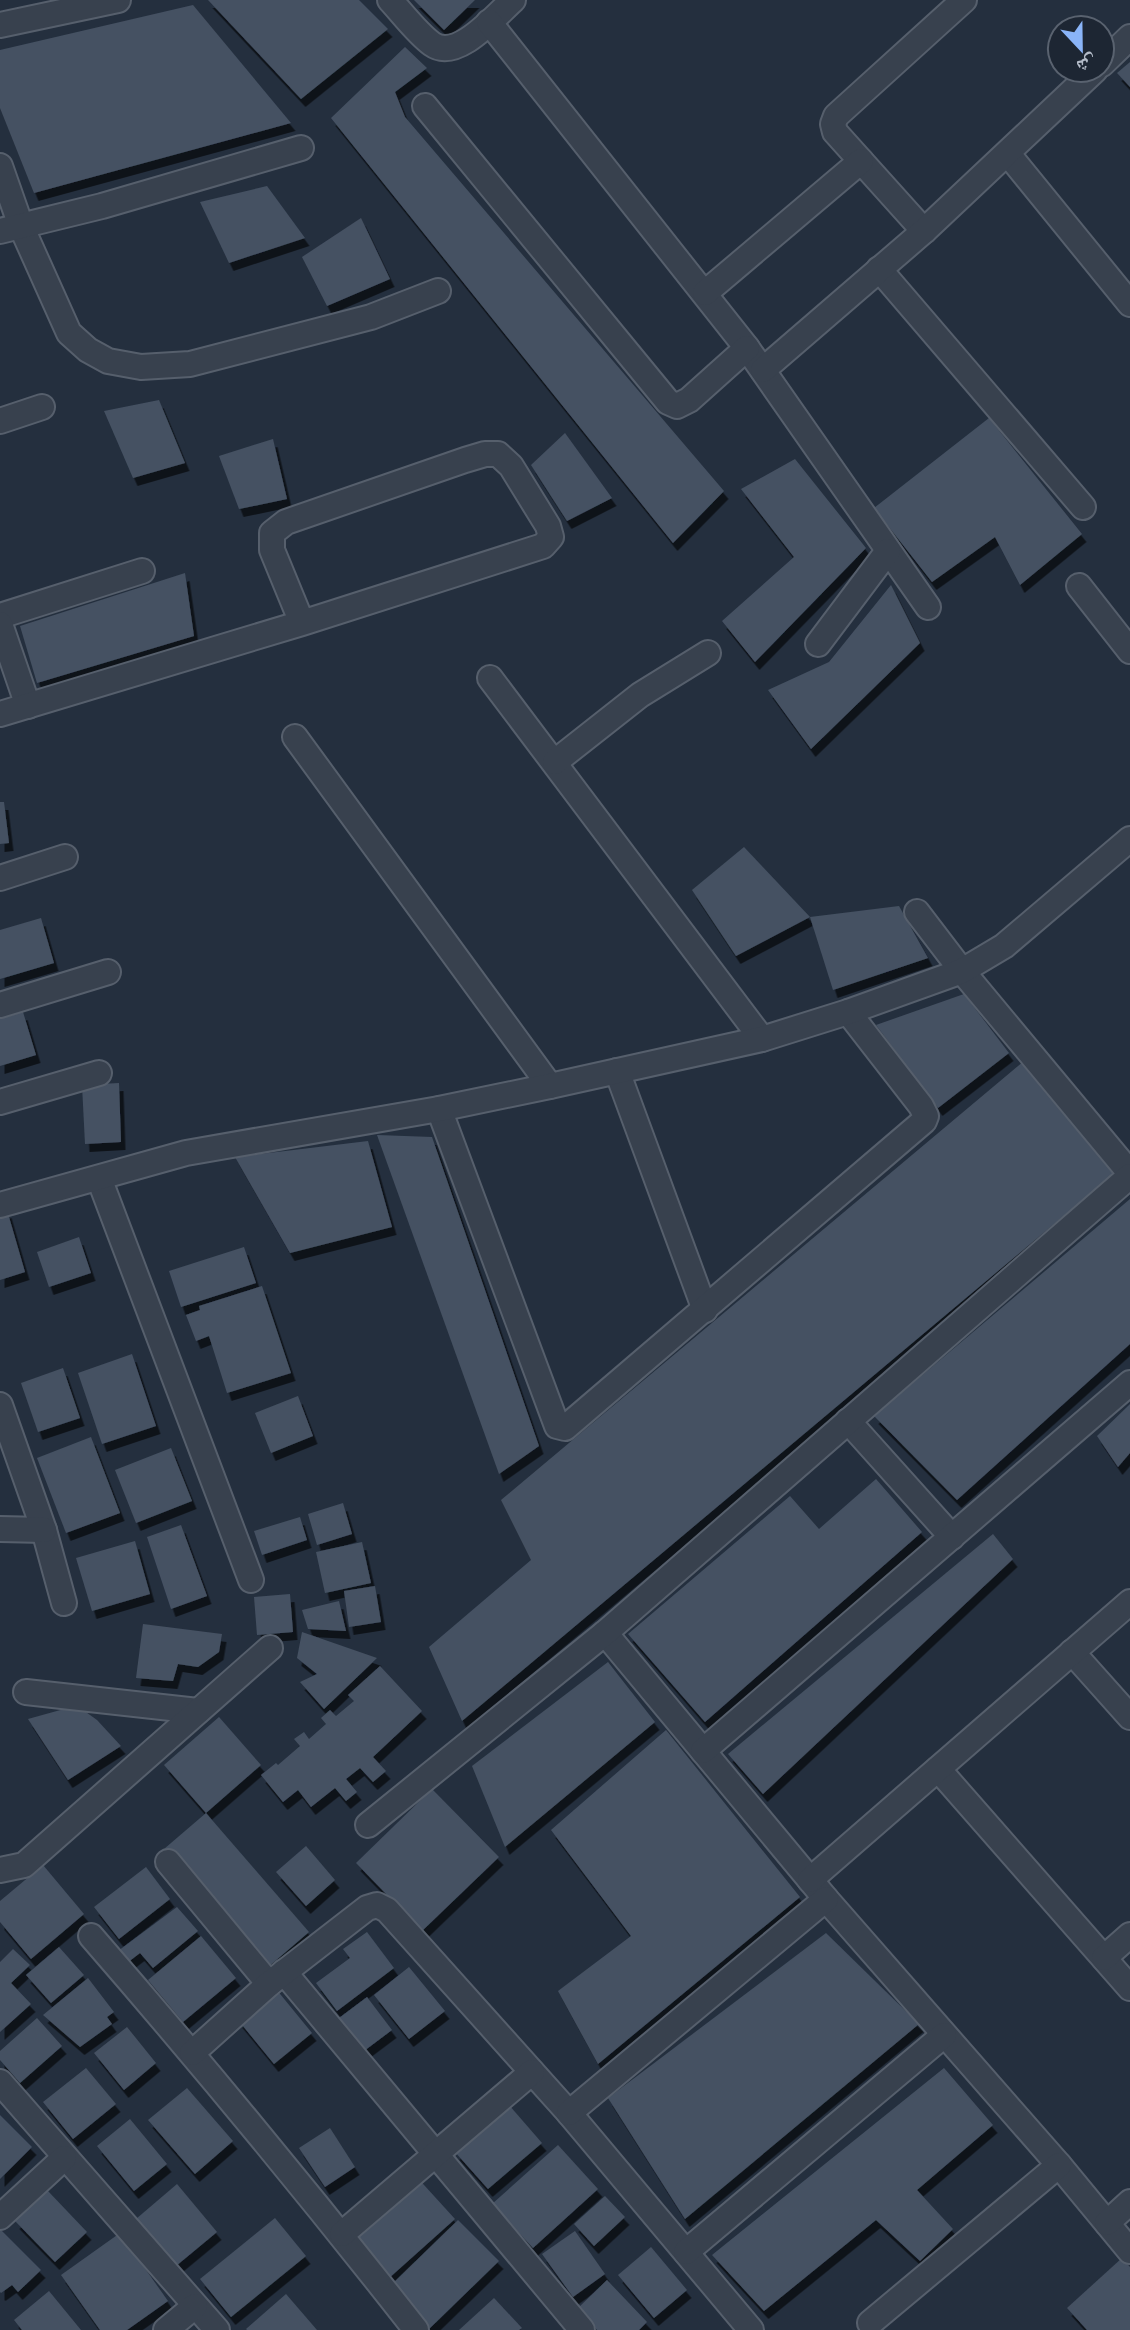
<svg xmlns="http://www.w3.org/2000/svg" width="1130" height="2330" font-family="Jost,'Noto Naskh Arabic',sans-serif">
	<defs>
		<filter id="shadow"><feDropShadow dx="4.5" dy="8" stdDeviation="0" flood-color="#0009"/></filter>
	</defs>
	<rect width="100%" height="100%" fill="#242f3e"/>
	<g fill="#455162" filter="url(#shadow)">
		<polygon points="208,0 359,0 388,29 301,99"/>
		<polygon points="414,0 475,0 444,30"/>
		<polygon points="193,5 291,123 34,193 0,108 0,50"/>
		<polygon points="405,47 427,68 395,92 405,117 724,491 673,543 331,118"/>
		<polygon points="1130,62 1130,87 1117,73"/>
		<polygon points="267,186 305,238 229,263 200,202"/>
		<polygon points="361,218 390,279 327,306 302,257"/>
		<polygon points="159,400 185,463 133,478 104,411"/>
		<polygon points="989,418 1082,534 1020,585 995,537 932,582 874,508"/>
		<polygon points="565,433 612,498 567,521 531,465"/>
		<polygon points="273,439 287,499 239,509 219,456"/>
		<polygon points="795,459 866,548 755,662 722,621 794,557 741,489"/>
		<polygon points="185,573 194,636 37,683 20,626"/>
		<polygon points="891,585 920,643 811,749 768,690 829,662"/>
		<polygon points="0,802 4,802 9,843 0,844"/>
		<polygon points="744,847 810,917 736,956 692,890"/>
		<polygon points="899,906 928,958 833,990 810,917"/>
		<polygon points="41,918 54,963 0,979 0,930"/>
		<polygon points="964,994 1009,1053 938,1108 876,1025"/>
		<polygon points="23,1012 36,1055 0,1066 0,1019"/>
		<polygon points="1024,1061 1116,1172 462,1721 429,1647 531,1560 501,1500"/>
		<polygon points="119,1083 121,1142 85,1144 82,1085"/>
		<polygon points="377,1135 432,1137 539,1446 499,1474"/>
		<polygon points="368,1141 392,1227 290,1253 235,1157"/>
		<polygon points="1130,1199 1130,1344 957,1500 874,1416"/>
		<polygon points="7,1210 25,1272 0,1280 0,1213"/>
		<polygon points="79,1237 91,1273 49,1287 37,1252"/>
		<polygon points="244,1247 256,1283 181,1307 169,1271"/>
		<polygon points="262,1286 291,1373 227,1393 209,1336 196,1341 186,1315 200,1310 199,1306"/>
		<polygon points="132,1354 156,1426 102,1444 78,1373"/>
		<polygon points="63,1368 80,1418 38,1432 21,1383"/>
		<polygon points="298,1396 313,1436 271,1453 255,1413"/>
		<polygon points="1130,1404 1130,1453 1118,1467 1097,1436"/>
		<polygon points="91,1437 120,1513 66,1533 37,1458"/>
		<polygon points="171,1448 192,1501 136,1523 115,1470"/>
		<polygon points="876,1479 922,1532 705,1722 628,1634 790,1496 819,1529"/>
		<polygon points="343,1503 352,1534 317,1545 308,1514"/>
		<polygon points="300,1517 307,1540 262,1555 254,1531"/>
		<polygon points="181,1525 207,1596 171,1609 147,1537"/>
		<polygon points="993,1534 1013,1559 763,1794 728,1754"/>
		<polygon points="135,1541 150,1594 92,1611 76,1558"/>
		<polygon points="362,1542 371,1583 325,1593 316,1552"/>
		<polygon points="375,1586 381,1622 349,1627 344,1591"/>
		<polygon points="290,1594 293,1632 257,1635 254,1597"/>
		<polygon points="339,1601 346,1631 308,1629 302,1610"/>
		<polygon points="143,1624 222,1634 219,1652 198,1667 178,1664 173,1681 136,1678"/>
		<polygon points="302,1632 377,1658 324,1709 300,1682 317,1674 297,1658"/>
		<polygon points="608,1662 655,1722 505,1847 472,1766"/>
		<polygon points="380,1666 422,1711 373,1757 386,1771 373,1782 360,1768 346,1779 357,1792 346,1801 335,1788 311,1807 298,1790 283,1802 261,1775 276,1763 278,1765 300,1746 294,1739 304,1732 309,1739 326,1724 321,1718 330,1710 336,1716 354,1701 348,1695"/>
		<polygon points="64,1709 83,1710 97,1720 121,1746 68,1780 28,1719"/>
		<polygon points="219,1717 261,1765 206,1813 164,1765"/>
		<polygon points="666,1730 800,1897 598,2064 558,1991 631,1936 551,1830"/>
		<polygon points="432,1789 499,1857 422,1931 356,1863"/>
		<polygon points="206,1813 309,1932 267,1968 164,1849"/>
		<polygon points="306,1846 335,1880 306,1906 276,1872"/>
		<polygon points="43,1865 84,1914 31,1959 0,1922 0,1901"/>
		<polygon points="146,1867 170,1899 119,1939 94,1907"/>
		<polygon points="177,1907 198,1931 153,1968 140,1953 127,1963 118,1951"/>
		<polygon points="367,1932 394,1968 337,2011 316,1983 350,1958 343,1949"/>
		<polygon points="826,1933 919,2024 685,2219 608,2098"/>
		<polygon points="201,1936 236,1978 183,2022 148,1980"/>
		<polygon points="59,1947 84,1975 51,2003 26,1975"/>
		<polygon points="13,1949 30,1965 11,1983 31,2004 0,2032 0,1962"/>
		<polygon points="409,1967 445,2011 409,2039 374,1995"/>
		<polygon points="88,1978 114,2012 107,2017 112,2024 80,2047 43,2015"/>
		<polygon points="276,1989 312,2033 274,2064 238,2020"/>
		<polygon points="367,1997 392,2030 364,2051 339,2018"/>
		<polygon points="37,2018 62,2046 20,2083 0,2060 0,2051"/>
		<polygon points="127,2027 156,2063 124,2090 94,2053"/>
		<polygon points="86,2068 116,2104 73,2139 43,2102"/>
		<polygon points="944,2068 993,2125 917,2190 953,2229 920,2261 876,2220 764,2311 712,2255"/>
		<polygon points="187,2088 233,2141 195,2174 148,2120"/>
		<polygon points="509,2105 542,2143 488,2189 455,2152"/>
		<polygon points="0,2115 32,2147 0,2179"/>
		<polygon points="130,2119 167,2164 134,2191 97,2146"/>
		<polygon points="330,2128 355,2167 325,2187 299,2148"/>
		<polygon points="558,2145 598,2189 533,2248 492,2204"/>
		<polygon points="414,2174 455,2219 388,2279 348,2234"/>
		<polygon points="177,2184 217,2232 176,2266 136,2219"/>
		<polygon points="47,2190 87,2232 55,2262 15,2221"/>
		<polygon points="605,2196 625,2217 594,2246 574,2224"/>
		<polygon points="275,2218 306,2256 231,2317 200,2279"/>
		<polygon points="458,2220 499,2261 428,2330 388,2288"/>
		<polygon points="0,2229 41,2270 18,2292 12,2285 1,2293 0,2292"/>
		<polygon points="575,2231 605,2274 573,2297 542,2254"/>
		<polygon points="120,2233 168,2301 127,2330 100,2330 61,2275"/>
		<polygon points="651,2247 687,2290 654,2318 618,2275"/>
		<polygon points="1122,2258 1130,2267 1130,2330 1087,2330 1067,2308"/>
		<polygon points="607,2280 647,2322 639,2330 597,2330 577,2309"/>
		<polygon points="49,2291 81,2330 22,2330 14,2320"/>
		<polygon points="286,2294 317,2330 247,2330 246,2329"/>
		<polygon points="494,2298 522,2328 519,2330 459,2330"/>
	</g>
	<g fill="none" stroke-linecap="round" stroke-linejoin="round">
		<g stroke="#565f6c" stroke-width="28">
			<g id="minor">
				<path d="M390,0C403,14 417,33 432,44C457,62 495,16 513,0"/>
				<polyline points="489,22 747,348 928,607"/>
				<polyline points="0,25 118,0"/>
				<polyline points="1102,64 1130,37"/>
				<polyline points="425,106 668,402 677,406 689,400 747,348"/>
				<polyline points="1008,154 1130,304"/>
				<polyline points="0,166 21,226 69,333 88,350 108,361 141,367 190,364 371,317 438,291"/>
				<polyline points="0,231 102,206 301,148"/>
				<polyline points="924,231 835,132 833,124 836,116 964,0"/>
				<polyline points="879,269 1083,507"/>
				<polyline points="705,293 861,161"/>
				<polyline points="763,370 924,231 1095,70"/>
				<polyline points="0,421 42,407"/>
				<polyline points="1079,586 1130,651"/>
				<polyline points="0,616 142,571"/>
				<polyline points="0,624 28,706"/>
				<polyline points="818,644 888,551"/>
				<polyline points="490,678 762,1039"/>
				<polyline points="0,714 302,623 543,546 551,537 548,526 511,466 498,454 485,454 465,460 286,522 272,533 272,550 302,623"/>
				<polyline points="295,737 550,1086"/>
				<polyline points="555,762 640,695 708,653"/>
				<polyline points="0,878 65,857"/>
				<polyline points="917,912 962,971 1130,1173"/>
				<polyline points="0,1005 108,972"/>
				<polyline points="617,1071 705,1310"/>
				<polyline points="0,1102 99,1073"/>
				<polyline points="439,1109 557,1426 565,1428 924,1121 926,1116 921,1106 848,1012"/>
				<polyline points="99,1178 251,1580"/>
				<polyline points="0,1205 186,1153 439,1109 550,1086 762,1039 848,1012 962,971 1004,946 1130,839"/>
				<polyline points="0,1405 44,1530 64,1603"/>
				<polyline points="848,1421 952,1537"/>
				<polyline points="0,1529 44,1530"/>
				<polyline points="605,1633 826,1899 1059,2165 1130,2251"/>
				<polyline points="1072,1652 1130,1717"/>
				<polyline points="26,1692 198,1711"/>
				<polyline points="703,1751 1130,1383"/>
				<polyline points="938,1769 1130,1988"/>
				<polyline points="368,1825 605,1633 1130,1176"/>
				<polyline points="168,1862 269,1984"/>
				<polyline points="0,1870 24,1865 270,1648"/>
				<polyline points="810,1880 1130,1602"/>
				<path d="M91,1936C203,2065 311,2196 416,2330"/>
				<polyline points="1104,1958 1130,1935"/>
				<polyline points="284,1972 582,2330"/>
				<polyline points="192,2053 269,1984 367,1908 377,1905 387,1910 569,2113 751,2330"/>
				<polyline points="0,2082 217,2330"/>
				<polyline points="569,2113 826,1899"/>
				<polyline points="0,2217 64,2158"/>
				<polyline points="1107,2223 1130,2202"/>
				<polyline points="342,2234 532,2072"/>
				<polyline points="686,2252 944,2035"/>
				<polyline points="870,2323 1059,2165"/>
				<polyline points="166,2330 195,2306"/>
			</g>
		</g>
		<use href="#minor" stroke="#38414e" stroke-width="24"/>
	</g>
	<g transform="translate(1081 49) rotate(158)"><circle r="33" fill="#1d2633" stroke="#59626f" stroke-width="2"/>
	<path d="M0-5L12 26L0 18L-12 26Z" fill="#8ab4f8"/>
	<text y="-10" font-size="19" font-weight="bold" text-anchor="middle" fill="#b4bcc9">ش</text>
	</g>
</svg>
